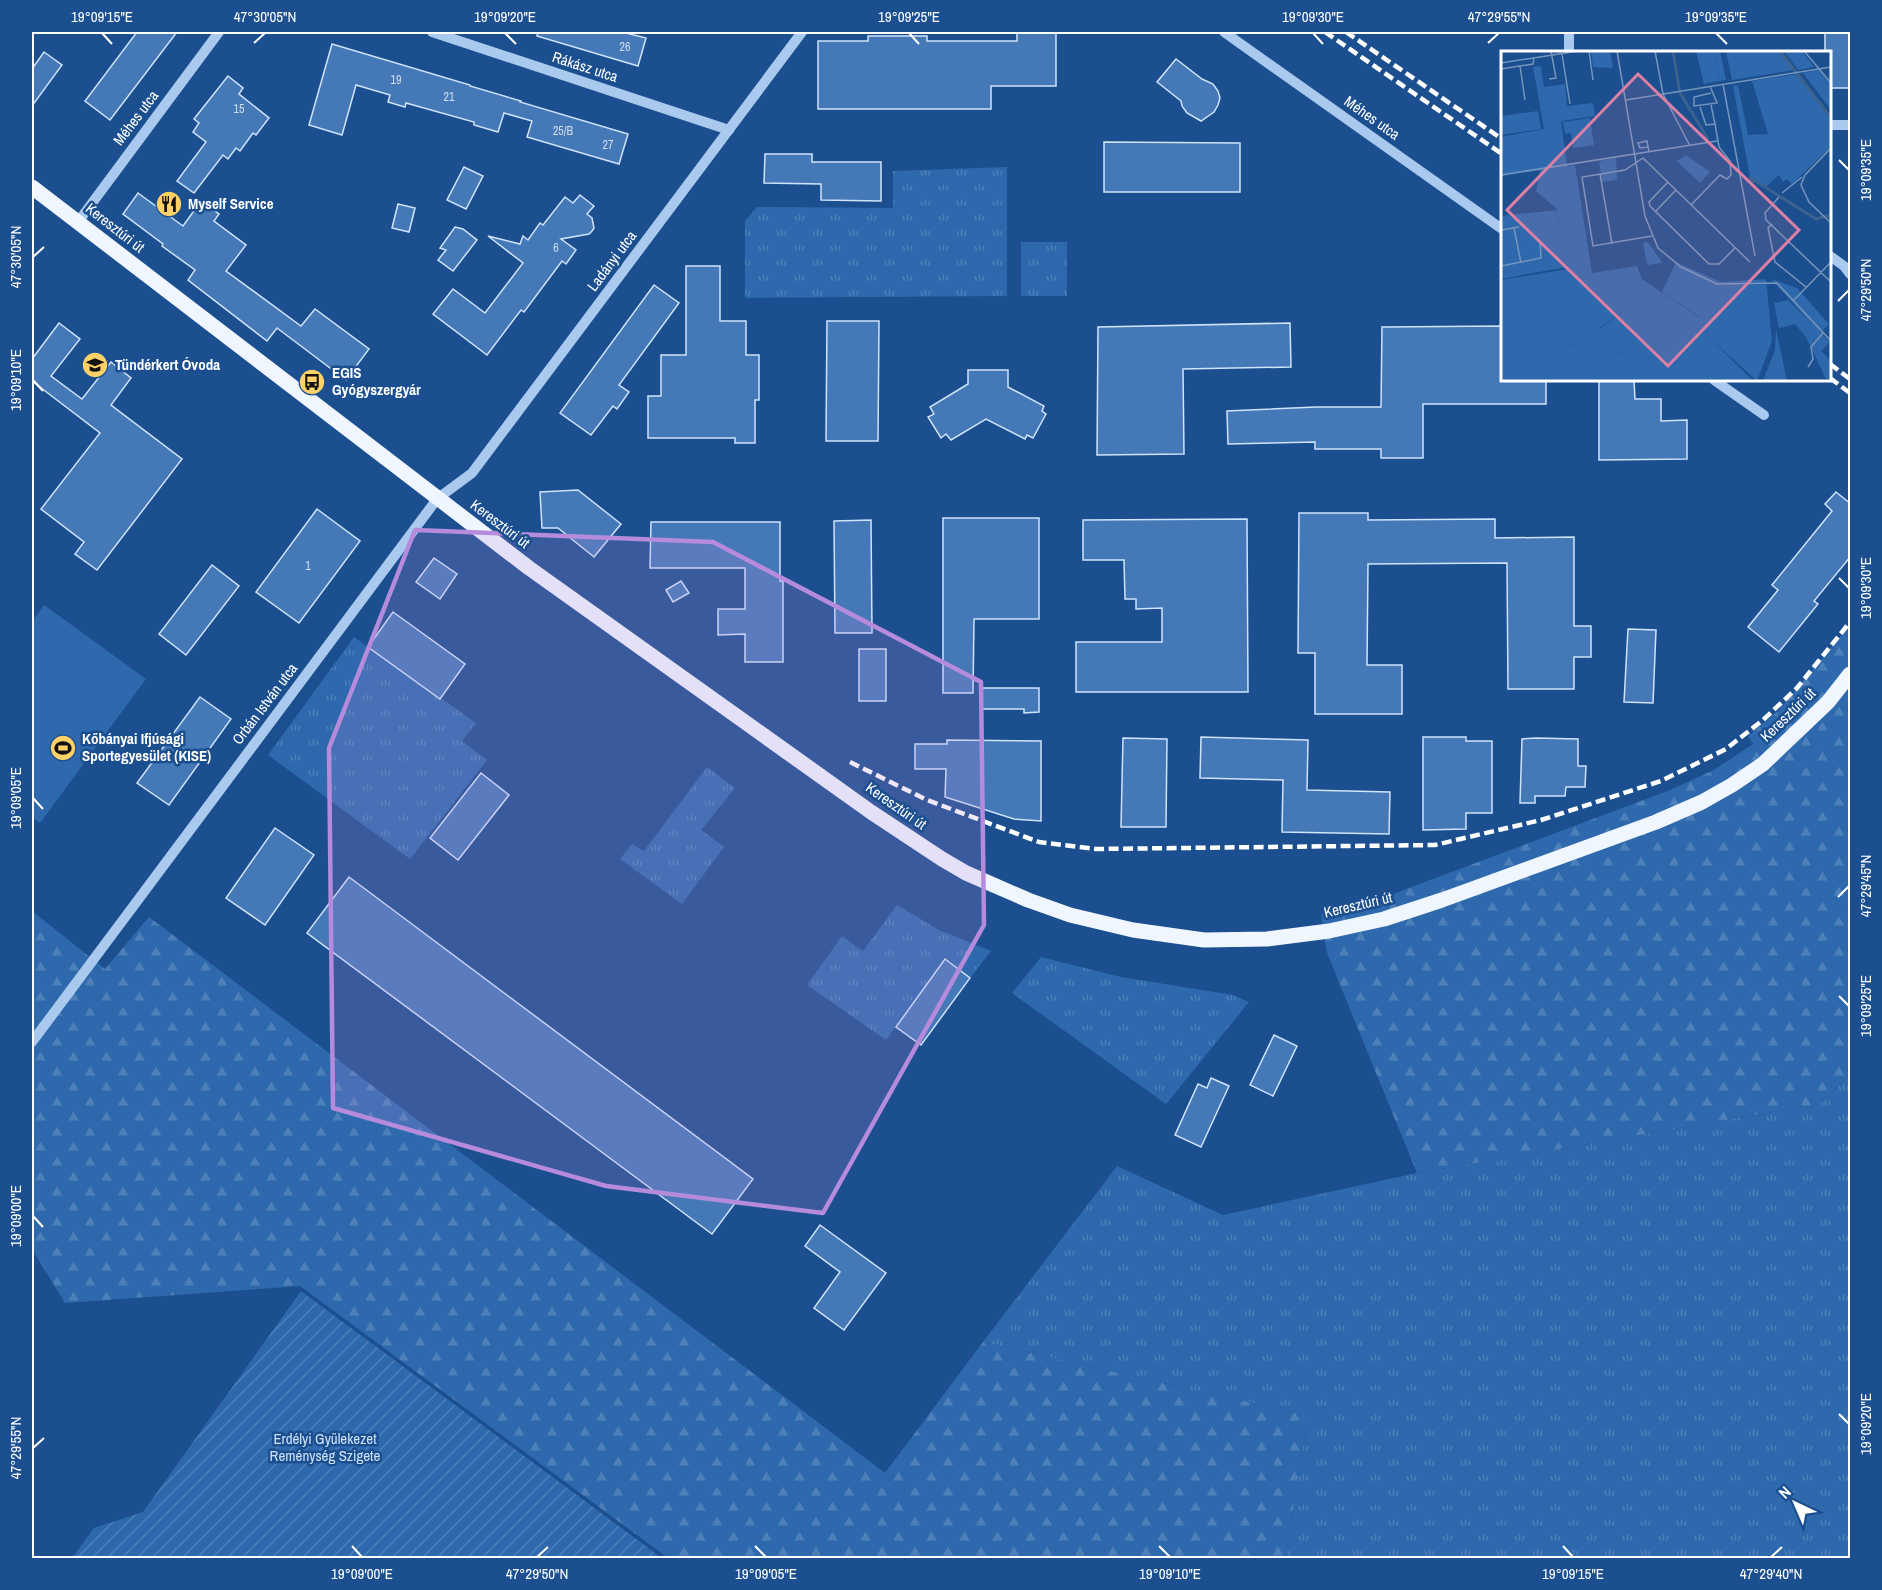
<svg xmlns="http://www.w3.org/2000/svg" width="1882" height="1590" font-family="'Archivo Narrow',sans-serif">
	<defs>
		<pattern id="grass-tufts" width="24" height="20" patternUnits="userSpaceOnUse" patternTransform="scale(1.5)"><rect width="24" height="20" fill="#2e69ad"/><path d="M3 7l-1-3M5 7V3M7 7l1-3M15 17l-1-3M17 17v-4M19 17l1-3" fill="none" stroke="#4d80b9"/></pattern>
		<pattern id="forest-firs" width="22" height="20" patternUnits="userSpaceOnUse" patternTransform="scale(1.5)"><rect width="22" height="20" fill="#2e69ad"/><path d="M5 1l3.5 6h-7zM16 11l3.5 6h-7z" fill="#4d80b9"/></pattern>
		<pattern id="garden-furrows" width="10" height="10" patternUnits="userSpaceOnUse" patternTransform="scale(1.5)"><rect width="10" height="10" fill="#2e69ad"/><path d="M-1 1l2-2M0 10L10 0M9 11l2-2" fill="none" stroke="#4d80b9"/></pattern>
	</defs>
	<rect width="100%" height="100%" fill="#1b4f8f"/>
	<g fill="url(#grass-tufts)">
		<polygon points="1007,167 1007,296 745,298 745,221 757,207 893,208 893,171"/>
		<rect x="1021" y="242" width="46" height="54"/>
		<polygon points="354,637 476,723 462,741 487,760 410,859 268,755"/>
		<polygon points="707,767 735,788 701,830 724,847 682,904 620,859 632,844 644,851"/>
		<polygon points="897,905 939,930 991,951 970,978 945,960 886,1040 807,985 842,936 863,951"/>
		<polygon points="1041,957 1121,977 1233,995 1249,1002 1166,1104 1012,993"/>
		<polygon points="1850,1075 1850,1558 1285,1558 1308,1416 983,1342 1117,1166 1223,1215 1417,1173 1820,1104"/>
	</g>
	<g fill="url(#forest-firs)">
		<polygon points="1850,625 1850,1075 1820,1104 1417,1173 1327,953 1321,914 1364,905 1670,790 1714,770 1753,744 1748,736 1779,710"/>
		<polygon points="32,911 105,969 149,917 885,1473 983,1342 1308,1416 1285,1558 668,1558 300,1286 65,1303 32,1249"/>
	</g>
	<polygon fill="url(#garden-furrows)" points="301,1291 662,1558 72,1558 94,1528 143,1512"/>
	<polygon fill="#2e69ad" points="44,605 146,679 40,823 32,817 32,622"/>
	<g fill="#4478b7" stroke="#cfe3fa" stroke-width="1.5">
		<polygon points="137,32 177,32 110,120 85,101"/>
		<polygon points="538,32 622,32 646,38 638,66 537,36"/>
		<polygon points="1017,32 1056,32 1056,86 991,86 991,109 818,109 818,41 868,41 868,36 927,36 927,41 1017,41"/>
		<polygon points="1825,32 1851,32 1851,88 1830,88 1830,52 1825,52"/>
		<polygon points="332,44 470,85 470,86 521,101 520,102 628,134 619,164 527,137 532,121 504,113 498,132 474,125 474,122 406,103 405,107 388,102 390,95 356,85 342,135 309,125"/>
		<polygon points="44,52 62,65 32,106 32,69"/>
		<polygon points="1176,59 1202,79 1213,84 1218,91 1220,98 1218,105 1214,112 1201,121 1187,113 1182,106 1181,101 1157,82"/>
		<polygon points="228,76 243,88 239,94 269,118 256,135 253,133 240,151 236,148 228,159 223,155 194,193 177,181 206,142 193,132 199,123 194,119"/>
		<polygon points="1104,142 1240,143 1240,192 1104,192"/>
		<polygon points="765,154 812,154 812,162 881,162 881,201 821,200 821,184 764,183"/>
		<polygon points="464,167 483,176 466,209 447,200"/>
		<polygon points="138,193 183,226 201,201 219,214 214,221 246,245 226,271 301,326 315,309 369,349 346,380 277,328 267,341 188,280 195,270 162,246 163,244 123,214"/>
		<polygon points="580,195 594,206 587,214 592,218 594,228 592,231 589,234 561,239 576,250 566,264 562,261 524,312 521,310 487,355 433,314 453,289 485,313 523,263 488,236 520,244 523,236 528,240 540,223 543,225 565,197 573,203"/>
		<polygon points="398,204 415,208 409,232 392,228"/>
		<polygon points="455,227 463,229 477,240 453,271 438,260 446,250 440,248"/>
		<polygon points="686,266 720,266 720,321 746,321 746,355 759,355 759,400 755,400 755,443 735,443 735,438 648,438 648,396 661,396 661,355 686,355"/>
		<polygon points="654,285 679,303 619,385 629,392 617,409 613,406 591,435 560,413"/>
		<polygon points="827,321 879,321 878,441 826,441"/>
		<polygon points="59,323 80,339 51,376 82,399 111,362 131,378 111,405 182,459 97,570 75,554 84,542 41,509 100,433 32,381 32,359"/>
		<polygon points="1290,323 1291,367 1183,369 1184,454 1097,455 1098,327"/>
		<polygon points="1503,326 1503,380 1546,380 1546,404 1423,404 1423,458 1381,458 1381,449 1315,449 1315,442 1228,444 1227,411 1316,407 1381,407 1382,327"/>
		<polygon points="968,370 1008,370 1008,387 1044,406 1042,411 1046,414 1033,438 1027,435 1025,439 986,419 951,440 946,434 941,438 928,417 934,414 930,407 968,384"/>
		<polygon points="1599,380 1634,380 1635,399 1661,399 1661,421 1687,420 1687,459 1599,460"/>
		<polygon points="578,490 621,524 594,557 558,528 542,528 540,492"/>
		<polygon points="1836,492 1851,504 1851,556 1814,601 1818,604 1779,652 1748,627 1778,590 1772,585 1832,511 1825,504"/>
		<polygon points="317,509 360,541 299,623 256,592"/>
		<polygon points="1299,513 1368,513 1368,520 1495,519 1495,538 1574,537 1574,626 1591,626 1591,657 1574,657 1574,689 1508,689 1507,563 1368,564 1367,665 1402,665 1402,714 1315,714 1315,653 1298,653"/>
		<polygon points="943,518 1039,518 1039,619 974,619 973,693 943,693"/>
		<polygon points="1247,519 1248,692 1076,692 1076,642 1162,642 1162,608 1136,609 1136,599 1125,599 1124,560 1083,560 1083,520"/>
		<polygon points="871,520 872,633 835,633 834,521"/>
		<polygon points="651,522 780,522 780,581 783,581 783,662 745,662 745,634 718,635 718,609 745,609 745,568 650,568"/>
		<polygon points="434,558 457,574 440,599 416,582"/>
		<polygon points="212,565 239,586 186,655 159,634"/>
		<polygon points="681,581 689,593 673,602 666,590"/>
		<polygon points="393,612 465,664 440,699 368,647"/>
		<polygon points="1628,629 1656,630 1653,703 1624,702"/>
		<rect x="859" y="649" width="27" height="52"/>
		<polygon points="982,688 1039,688 1039,712 1024,713 1024,709 982,709"/>
		<polygon points="200,697 231,719 169,805 137,783"/>
		<polygon points="1201,737 1308,740 1307,790 1390,792 1389,834 1282,832 1283,780 1200,778"/>
		<polygon points="1423,737 1466,737 1466,741 1492,741 1492,813 1466,813 1466,829 1423,830"/>
		<polygon points="1123,738 1167,739 1166,827 1121,827"/>
		<polygon points="1536,738 1578,739 1578,766 1586,766 1585,787 1566,787 1565,796 1535,796 1535,803 1520,803 1522,739"/>
		<polygon points="947,740 1041,741 1041,821 1014,819 945,797 946,769 915,769 915,744 947,744"/>
		<polygon points="481,773 509,795 458,860 430,838"/>
		<polygon points="275,828 314,855 265,925 226,898"/>
		<polygon points="349,877 753,1179 712,1234 307,933"/>
		<polygon points="945,959 970,978 921,1045 896,1027"/>
		<polygon points="1274,1035 1297,1046 1273,1096 1250,1085"/>
		<polygon points="1211,1078 1229,1086 1201,1147 1175,1135 1198,1084 1207,1088"/>
		<polygon points="820,1225 886,1273 844,1330 814,1308 840,1272 805,1246"/>
	</g>
	<g fill="none" stroke-linecap="round" stroke-linejoin="round">
		<g stroke="#a9c9ee" stroke-width="10">
			<polyline points="432,32 729,130"/>
			<polyline points="1224,32 1502,229"/>
			<polyline points="1569,32 1569,52"/>
			<polyline points="1830,125 1850,125"/>
			<polyline points="78,222 219,32"/>
			<polyline points="1830,256 1844,266 1850,274"/>
			<polyline points="1714,380 1764,415"/>
			<polyline points="32,1042 437,499 472,473 802,32"/>
		</g>
		<polyline stroke="#f0f6ff" stroke-width="15" points="32,187 529,568 871,812 942,859 966,873 1028,900 1070,915 1133,930 1204,940 1267,939 1329,931 1384,919 1442,900 1656,822 1702,802 1732,785 1763,764 1828,702 1850,674"/>
		<g stroke="#fff" stroke-width="4.5" stroke-dasharray="10 4.5" stroke-linecap="butt">
			<polyline points="1325,32 1502,154"/>
			<polyline points="1346,32 1502,139"/>
			<polyline points="1830,364 1850,379"/>
			<polyline points="1830,378 1850,393"/>
			<polyline points="850,762 927,800 1039,842 1096,849 1435,845 1541,820 1661,781 1726,749 1763,720 1797,688 1850,622"/>
		</g>
	</g>
	<path fill="#b68bdc" fill-opacity="0.2" stroke="#b68bdc" stroke-width="4.5" stroke-linejoin="round" d="M415,530L713,542L981,682L984,925L823,1213L606,1186L333,1108L329,748Z"/>
	<path fill="none" stroke="#fff" stroke-width="2" d="M102,33L112,44M505,33L516,44M909,33L919,44M1313,33L1323,44M1716,33L1727,44M254,43L265,33M1488,43L1499,33M1839,160L1849,170M33,257L44,247M1838,301L1849,290M33,380L43,391M1839,578L1849,588M33,798L43,809M1838,897L1849,886M1839,996L1849,1006M33,1216L43,1227M1839,1414L1849,1424M33,1448L44,1438M352,1546L362,1557M755,1546L766,1557M1159,1546L1170,1557M1563,1546L1573,1557M537,1557L548,1547M1771,1557L1782,1547"/>
	<defs>
		<g id="restaurant-disc" transform="scale(1.35)"><circle r="9.5" fill="#ffd166" stroke="#1b4f8f"/><path d="M-5-6h1v4h1v-4h1v4h1v-4h1v5L-1.5 .5V6h-2V.5L-5-1ZM5-6V6H3V1.5H1.5Q1.5-4 5-6Z" fill="#111"/></g>
		<g id="school-disc" transform="scale(1.35)"><circle r="9.5" fill="#ffd166" stroke="#1b4f8f"/><path d="M0-5L7-2L0 1L-7-2ZM-4 1L0 2.5L4 1V4Q0 6-4 4Z" fill="#111"/></g>
		<g id="bus-disc" transform="scale(1.35)"><circle r="9.5" fill="#ffd166" stroke="#1b4f8f"/><path d="M-5-6H5V4H4V6H2V4H-2V6H-4V4H-5ZM-3.5-4V0h7V-4ZM-3.5 1.2v1.5H-2V1.2ZM2 1.2v1.5H3.5V1.2Z" fill="#111"/></g>
		<g id="stadium-disc" transform="scale(1.35)"><circle r="9.5" fill="#ffd166" stroke="#1b4f8f"/><path d="M0-5a6.5 5 0 1 0 0 10a6.5 5 0 1 0 0-10ZM-3.5-1.8h7v3.6h-7Z" fill="#111"/></g>
	</defs>
	<g fill-rule="evenodd">
		<use href="#restaurant-disc" x="169" y="204"/>
		<use href="#school-disc" x="95" y="365"/>
		<use href="#bus-disc" x="312" y="382"/>
		<use href="#stadium-disc" x="63" y="748"/>
	</g>
	<g text-anchor="middle" stroke-width="5" stroke-linejoin="round" paint-order="stroke">
		<g font-size="12" fill="#d0dded">
			<text x="625" y="51">26</text>
			<text x="396" y="84">19</text>
			<text x="449" y="101">21</text>
			<text x="239" y="113">15</text>
			<text x="563" y="135">25/B</text>
			<text x="608" y="149">27</text>
			<text x="556" y="252">6</text>
			<text x="308" y="570">1</text>
		</g>
		<g font-size="15" fill="#fff" stroke="#1b4f8f">
			<text transform="translate(585 67) rotate(18)" y="5">Rákász utca</text>
			<text transform="translate(136 118) rotate(-53)" y="5">Méhes utca</text>
			<text transform="translate(1372 118) rotate(35)" y="5">Méhes utca</text>
			<text transform="translate(115 228) rotate(38)" y="5">Keresztúri út</text>
			<text transform="translate(612 261) rotate(-53)" y="5">Ladányi utca</text>
			<text transform="translate(500 524) rotate(37)" y="5">Keresztúri út</text>
			<text transform="translate(265 704) rotate(-53)" y="5">Orbán István utca</text>
			<text transform="translate(1788 715) rotate(-44)" y="5">Keresztúri út</text>
			<text transform="translate(896 806) rotate(35)" y="5">Keresztúri út</text>
			<text transform="translate(1358 905) rotate(-13)" y="5">Keresztúri út</text>
		</g>
		<g font-size="15" font-weight="bold" fill="#fff" stroke="#1b4f8f" text-anchor="start">
			<text x="188" y="209">Myself Service</text>
			<text x="115" y="370">Tündérkert Óvoda</text>
			<text x="332" y="378">EGIS<tspan x="332" dy="17">Gyógyszergyár</tspan></text>
			<text x="82" y="744">Kőbányai Ifjúsági<tspan x="82" dy="17">Sportegyesület (KISE)</tspan></text>
		</g>
		<g font-size="15" fill="#cfe3fa" stroke="#1b4f8f">
			<text x="325" y="1444">Erdélyi Gyülekezet<tspan x="325" dy="17">Reménység Szigete</tspan></text>
		</g>
	</g>
	<g transform="translate(1501 51)">
		<rect width="330" height="330" fill="#1b4f8f"/>
		<path d="M195,0H213L219,30L203,33ZM225,0H279L293,19L231,29ZM283,0H301L313,16L297,19ZM318,19L330,33V59L302,22ZM296,23L330,69V96L291,133L286,128L282,131L278,124L266,135L250,131L232,35L237,34L247,84L267,83L251,30ZM185,104L209,121L199,132L176,110ZM115,107L116,129L101,131L98,110ZM147,191L160,210L161,212L146,214L142,192ZM136,215L141,228L201,268H212V290L252,330H222L200,315L58,292L0,273V229L66,218L99,277L132,253L110,219ZM270,228L296,237L328,273L319,282ZM288,259L311,278L309,284L305,286L294,273L284,276L281,265ZM275,278L286,330H262L274,299Z" fill="#2e69ad"/>
		<path d="M213,0H219L225,29L219,30ZM40,15L43,36L64,33L66,55L92,52L94,65L60,70L66,115L74,114L91,222L110,219L132,253L98,277L66,218L56,158L35,140L39,119L0,125V86L43,78L32,16ZM175,211L220,231L265,228L271,290L256,330L212,290V268H202L161,241ZM287,249L329,291L320,300L330,310V325L326,330L305,286L311,278L288,259L281,265L284,276L278,277L273,252ZM0,273L58,292L200,315L222,330H0Z" fill="#2e69ad"/>
		<path d="M56,159L66,216L0,228V165Z" fill="#2e69ad"/>
		<path d="M109,0L112,17L92,16L90,1ZM37,60L40,78L0,84V65ZM89,67L93,94L72,97L70,82L64,83L62,71Z" fill="#2e69ad"/>
		<path fill="none" stroke="#3c6290" stroke-width="3" d="M172,0L179,42L207,88M279,0L330,67M248,126L315,168L330,164"/>
		<path fill="none" stroke="#7695bc" stroke-width="1.5" d="M88,0L92,29M116,0L144,165L157,197L180,216L216,233L276,232L330,290M154,0L162,43L189,95M303,0L330,32M61,3L69,53M0,12L77,0M19,15L24,49M0,18L32,13L33,7M48,28L55,27L50,0M222,33L254,205M209,35L216,52L193,55V46L210,42M125,49L330,16M199,56L205,74L214,73L210,54M147,96L139,97L137,92L146,90L148,101M330,97L304,124L300,134L308,151L330,172M142,107L124,119L81,126L92,195L151,185M142,107L249,211M99,123L111,193M0,124L216,90M167,131L148,151L149,155L208,213H218L234,197M281,142L301,126M278,146L264,162L265,169L330,231M190,154L219,124L226,128L230,124L229,110L218,96L214,73M155,160L175,139M271,173L267,177L274,211L305,236M13,177L20,212M0,179L18,176M0,215L40,207L39,189M292,250L330,211M307,316L312,308L310,296L322,282"/>
		<path fill="#dd80a5" fill-opacity="0.15" stroke="#dd80a5" stroke-width="3" d="M137,23L298,179L167,315L6,159Z"/>
		<rect width="330" height="330" fill="none" stroke="#fff" stroke-width="3"/>
	</g>
	<rect width="1882" height="1590" fill="none" stroke="#1b4f8f" stroke-width="66"/>
	<g transform="translate(1795 1503) rotate(316)" stroke="#1b4f8f" stroke-width="4.5" paint-order="stroke">
	<path d="M0-4.5L10 22L0 15L-10 22Z" fill="#ffffff"/>
	<text y="-9" font-size="16" font-weight="bold" text-anchor="middle" fill="#ffffff">N</text>
	</g>
	<rect x="33" y="33" width="1816" height="1524" fill="none" stroke="#fff" stroke-width="2"/>
	<g font-size="15" text-anchor="middle" fill="#fff">
		<text x="102" y="22">19°09'15"E</text>
		<text x="265" y="22">47°30'05"N</text>
		<text x="505" y="22">19°09'20"E</text>
		<text x="909" y="22">19°09'25"E</text>
		<text x="1313" y="22">19°09'30"E</text>
		<text x="1499" y="22">47°29'55"N</text>
		<text x="1716" y="22">19°09'35"E</text>
		<text transform="translate(1866 170) rotate(-90)" y="5">19°09'35"E</text>
		<text transform="translate(16 257) rotate(-90)" y="5">47°30'05"N</text>
		<text transform="translate(1866 290) rotate(-90)" y="5">47°29'50"N</text>
		<text transform="translate(16 380) rotate(-90)" y="5">19°09'10"E</text>
		<text transform="translate(1866 588) rotate(-90)" y="5">19°09'30"E</text>
		<text transform="translate(16 798) rotate(-90)" y="5">19°09'05"E</text>
		<text transform="translate(1866 886) rotate(-90)" y="5">47°29'45"N</text>
		<text transform="translate(1866 1006) rotate(-90)" y="5">19°09'25"E</text>
		<text transform="translate(16 1216) rotate(-90)" y="5">19°09'00"E</text>
		<text transform="translate(1866 1424) rotate(-90)" y="5">19°09'20"E</text>
		<text transform="translate(16 1448) rotate(-90)" y="5">47°29'55"N</text>
		<text x="362" y="1579">19°09'00"E</text>
		<text x="537" y="1579">47°29'50"N</text>
		<text x="766" y="1579">19°09'05"E</text>
		<text x="1170" y="1579">19°09'10"E</text>
		<text x="1573" y="1579">19°09'15"E</text>
		<text x="1771" y="1579">47°29'40"N</text>
	</g>
</svg>
